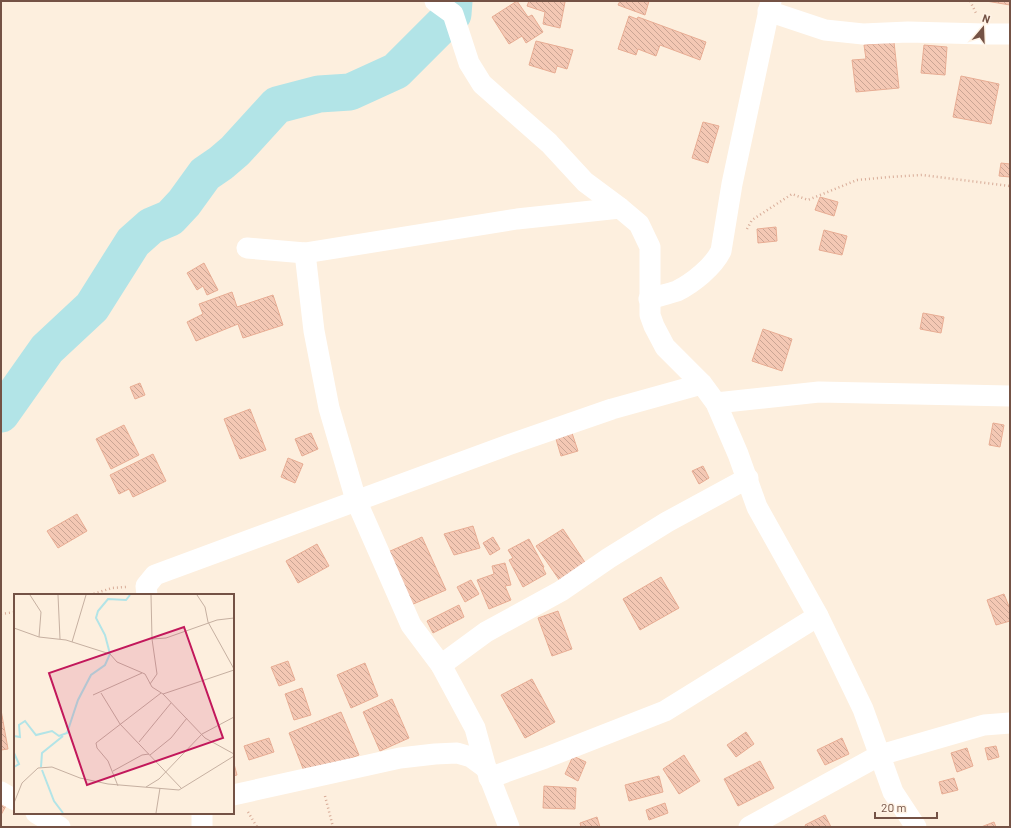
<svg xmlns="http://www.w3.org/2000/svg" width="1011" height="828" font-family="Barlow,sans-serif">
	<defs>
		<pattern id="building-back-hatch" width="6" height="6" patternUnits="userSpaceOnUse"><rect width="6" height="6" fill="#f4c8b4"/><path d="M-1 5l2 2M0 0l6 6M5-1l2 2" fill="none" stroke="#caa594"/></pattern>
	</defs>
	<rect width="100%" height="100%" fill="#fdefde"/>
	<g fill="none" stroke-linecap="round" stroke-linejoin="round">
		<polyline stroke="#b2e4e7" stroke-width="37" points="1,414 47,349 92,307 133,242 151,226 170,218 184,203 205,174 221,163 235,151 277,105 319,94 350,92 396,71 453,14 454,1"/>
	</g>
	<g fill="url(#building-back-hatch)" stroke="#e8ad94">
		<polygon points="517,1 528,17 532,15 543,32 526,43 522,36 509,44 492,17"/>
		<polygon points="529,1 562,1 565,2 560,28 543,24 545,12 527,6"/>
		<polygon points="620,1 649,1 645,15 618,5"/>
		<polygon points="986,1 1010,1 1010,5"/>
		<polygon points="629,16 637,19 638,17 706,42 700,60 660,45 656,56 638,49 636,55 618,49"/>
		<polygon points="536,41 573,50 567,69 557,66 555,73 529,65"/>
		<polygon points="894,42 899,88 856,92 852,60 866,59 864,45"/>
		<polygon points="924,45 947,47 945,75 921,73"/>
		<polygon points="961,76 999,84 991,124 953,117"/>
		<polygon points="703,122 719,126 708,163 692,158"/>
		<polygon points="1001,163 1010,164 1010,177 999,176"/>
		<polygon points="820,197 838,202 834,216 815,210"/>
		<polygon points="776,227 777,241 758,243 757,229"/>
		<polygon points="824,230 847,236 842,255 819,250"/>
		<polygon points="204,263 218,290 207,295 203,286 197,290 187,273"/>
		<polygon points="232,292 237,307 273,295 283,325 243,338 238,324 196,341 187,322 203,314 199,304"/>
		<polygon points="923,313 944,317 941,333 920,329"/>
		<polygon points="763,329 792,339 782,371 752,361"/>
		<polygon points="140,383 145,395 135,399 130,387"/>
		<polygon points="250,409 266,450 240,459 224,419"/>
		<polygon points="993,423 1004,425 1000,447 989,445"/>
		<polygon points="124,425 139,455 111,469 96,439"/>
		<polygon points="311,433 318,449 302,456 295,439"/>
		<polygon points="572,433 578,451 561,456 556,439"/>
		<polygon points="153,454 166,481 133,497 129,489 119,494 110,475"/>
		<polygon points="288,458 303,464 295,483 281,477"/>
		<polygon points="703,466 709,478 699,484 692,471"/>
		<polygon points="77,514 87,531 58,548 47,531"/>
		<polygon points="473,526 480,548 454,555 444,534"/>
		<polygon points="563,529 586,564 560,581 536,546"/>
		<polygon points="422,537 446,590 411,605 388,552"/>
		<polygon points="493,537 500,549 490,555 483,543"/>
		<polygon points="529,539 544,567 543,568 546,574 523,587 509,560 513,558 508,550"/>
		<polygon points="317,544 329,566 298,583 286,561"/>
		<polygon points="505,563 511,585 505,586 511,600 489,609 477,580 494,574 492,566"/>
		<polygon points="661,577 679,608 640,630 623,599"/>
		<polygon points="471,580 479,594 465,602 457,587"/>
		<polygon points="1004,594 1010,609 1010,621 996,625 987,600"/>
		<polygon points="459,605 464,617 433,633 427,621"/>
		<polygon points="558,611 572,649 552,656 538,618"/>
		<polygon points="288,661 295,680 279,686 271,667"/>
		<polygon points="365,663 378,696 351,708 337,675"/>
		<polygon points="532,679 555,722 525,738 501,695"/>
		<polygon points="302,688 311,715 294,720 285,694"/>
		<polygon points="392,699 409,738 380,751 363,712"/>
		<polygon points="1,710 8,749 1,750"/>
		<polygon points="341,712 359,755 306,776 289,733"/>
		<polygon points="746,732 754,744 736,757 727,745"/>
		<polygon points="269,738 274,752 249,760 244,746"/>
		<polygon points="842,738 849,754 825,765 817,750"/>
		<polygon points="996,746 999,757 988,760 985,748"/>
		<polygon points="967,748 973,766 957,772 951,753"/>
		<polygon points="684,755 700,781 679,794 663,769"/>
		<polygon points="573,756 586,762 578,781 565,774"/>
		<polygon points="233,760 237,775 233,776"/>
		<polygon points="760,761 774,788 738,806 724,779"/>
		<polygon points="659,776 663,792 629,801 625,785"/>
		<polygon points="954,778 958,790 942,794 939,782"/>
		<polygon points="544,786 576,788 575,809 543,808"/>
		<polygon points="1,796 9,800 1,815"/>
		<polygon points="665,803 668,813 649,820 646,810"/>
		<polygon points="825,815 831,827 806,827 805,825"/>
		<polygon points="597,817 600,827 581,827 580,823"/>
		<polygon points="994,822 996,827 981,827"/>
	</g>
	<g fill="none" stroke-linecap="round" stroke-linejoin="round">
		<g stroke="#d8ac98" stroke-width="2.5" stroke-dasharray="1 3" stroke-linecap="butt">
			<polyline points="970,1 976,13"/>
			<polyline points="747,229 752,220 792,194 808,200 857,180 889,177 922,175 1010,186"/>
			<polyline points="90,595 112,588 126,587"/>
			<polyline points="1,614 15,612"/>
			<polyline points="325,796 333,827"/>
			<polyline points="248,812 257,827"/>
		</g>
		<g stroke="#fff" stroke-width="21">
			<polyline points="435,1 453,14 469,63 482,84 549,143 585,182 620,208 639,224 650,247 650,315 654,326 665,347 702,384 716,403 738,454 757,507 818,616 836,653 863,709 893,792 916,827"/>
			<polyline points="768,11 825,30 863,34 908,32 985,34 1010,34"/>
			<polyline points="247,248 305,253 517,219 620,208"/>
			<polyline points="305,253 314,331 329,408 356,500 411,625 441,665 475,728 486,768 509,827"/>
			<path d="M649,299C658,296 668,294 677,291C693,283 713,267 721,251L732,184L771,1"/>
			<polyline points="716,403 819,392 1010,396"/>
			<polyline points="147,595 146,586 155,575 508,445 612,409 702,384"/>
			<polyline points="441,665 486,632 561,591 609,558 667,522 748,478"/>
			<polyline points="489,778 545,758 665,711 818,616"/>
			<polyline points="1,792 15,800"/>
			<polyline points="233,795 400,758 435,754 457,753 471,757 486,768"/>
			<polyline points="36,813 60,827"/>
			<polyline points="202,827 202,813"/>
			<polyline points="749,827 880,755 984,725 1010,723"/>
		</g>
	</g>
	<g transform="translate(14 594)">
		<rect width="220" height="220" fill="#fdefde"/>
		<path fill="none" stroke="#b2e4e7" stroke-width="2" d="M0,142L6,143L5,131L11,127L22,141L38,137L45,142L53,139L64,106L77,81L91,71L96,60L91,41L82,24L84,17L94,5L112,6L116,1M0,159L5,170L0,173M27,173L28,159L49,142M28,176L40,207L49,219"/>
		<path fill="none" stroke="#c6b0a1" stroke-width="1" d="M16,1L27,18L25,43M44,1L46,45M183,1L191,13L194,28L220,75M0,34L25,43L52,46L96,60L103,68L131,80L138,93L149,100L191,144L220,160M138,45L152,44L203,26L220,24M58,48L72,1M136,90L143,80L138,45L137,1M87,99L106,130L168,195M149,100L220,76M79,101L128,79M125,148L157,109M136,161L157,144L173,124M99,177L128,161L135,160M104,192L94,167L83,154L82,149L147,99M132,193L145,185L188,140L220,123M0,209L8,189L24,174L38,173L66,184L94,190L165,196L220,162M142,219L146,194"/>
		<path fill="#c2185b" fill-opacity="0.15" stroke="#c2185b" stroke-width="2" d="M170,33L209,144L73,191L35,79Z"/>
		<rect width="220" height="220" fill="none" stroke="#745245" stroke-width="2"/>
	</g>
	<rect width="1011" height="828" fill="none" stroke="#745245" stroke-width="4"/>
	<g transform="translate(983 28) rotate(19)" stroke="#fff3e5" stroke-width="3" paint-order="stroke">
	<path d="M0-3L7 15L0 10L-7 15Z" fill="#745245"/>
	<text y="-6" font-size="11" font-weight="bold" text-anchor="middle" fill="#745245">N</text>
	</g>
	<path d="M875 812v6h62v-6" fill="none" stroke="#745245" stroke-width="2"/>
	<text x="881" y="812" font-size="12" fill="#745245" stroke="#fff3e5" stroke-width="3" paint-order="stroke">20 m</text>
</svg>
